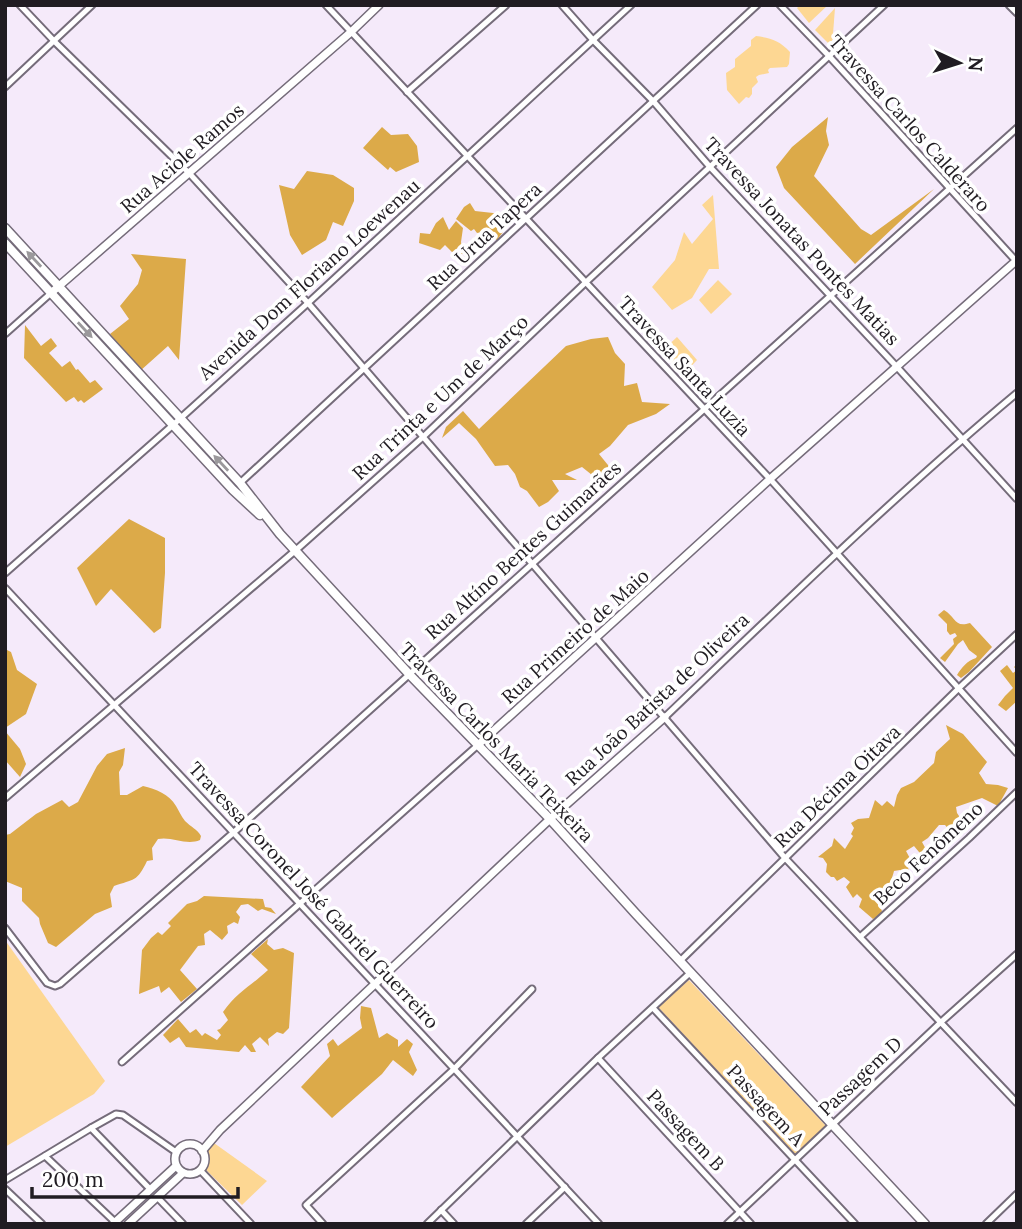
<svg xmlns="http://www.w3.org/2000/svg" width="1022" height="1229" font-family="Lora,serif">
	<rect width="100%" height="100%" fill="#f5eafa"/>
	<g fill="#fdd793">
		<polygon points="800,5 828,5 809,23 797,8"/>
		<polygon points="835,8 832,47 815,30"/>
		<path d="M756,36C771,38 779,40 790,52L789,64L787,67L770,68L768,70L769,73L759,75L756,77L758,82L752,88V94L749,98L746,97L739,104L727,90L726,73L735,67V59L751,46V40Z"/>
		<polygon points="713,195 719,269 709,269 692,298 672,310 652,287 675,260 684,232 692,244 713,219 702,205"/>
		<polygon points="718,280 732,294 711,314 699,300"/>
		<polygon points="677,337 697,360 683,375 662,351"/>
		<polygon points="5,940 105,1081 94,1094 5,1147"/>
		<polygon points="689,980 826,1126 796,1155 658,1007"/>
		<polygon points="214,1143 267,1181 242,1205 206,1170 208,1160 207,1150"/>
	</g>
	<g fill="#dcaa49">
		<polygon points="828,117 826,131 829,145 814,176 861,229 871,235 934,189 855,264 784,188 776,167 792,147"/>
		<polygon points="382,127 391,135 408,134 417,146 419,162 396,172 390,167 388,170 363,148"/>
		<polygon points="307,171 333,175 354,188 354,201 343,226 333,222 326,240 302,255 290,235 279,185 294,189"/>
		<polygon points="470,203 475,211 502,214 500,221 503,232 497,240 482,232 477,233 474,229 471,231 456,219 464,207"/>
		<polygon points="443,217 449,230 456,221 463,228 461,242 463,254 452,252 445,245 440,250 419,243 420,233 430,234 436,223"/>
		<polygon points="131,254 186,259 179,360 168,346 140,371 110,334 129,319 120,306 138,284 142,270"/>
		<polygon points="25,325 41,346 51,338 57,346 49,353 62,367 70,361 76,370 78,369 90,383 95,380 103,389 84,403 81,400 78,402 74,397 66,402 24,358"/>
		<polygon points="608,337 615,353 625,364 624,386 637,383 642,402 670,404 656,414 628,425 610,446 599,454 612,470 602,483 582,467 565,474 577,480 552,480 559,491 548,502 539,507 527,491 520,487 515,474 508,465 495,466 476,439 459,423 442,438 446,427 463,411 479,429 566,346 591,339"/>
		<polygon points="129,519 165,538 165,573 161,628 154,633 111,589 96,606 77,568"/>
		<path d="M944,610C956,617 954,628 970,623L992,647L969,672L961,678L957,675C962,667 967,661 976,658L977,656L969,650L963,640L958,644L945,662L940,658L954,644L953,639L957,636L955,633L950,635L947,631V624L938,615Z"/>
		<polygon points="5,649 11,652 17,670 37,684 26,714 5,728"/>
		<polygon points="1017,664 1017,701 1006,711 998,705 1005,696 1013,688 1000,671 1007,665 1013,673 1017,670 1014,667"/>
		<path d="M946,725L963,734L987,762L979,773L986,784L998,785L1008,788L998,806L982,798L956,807L957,813L961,819L960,827L953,834L945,825H939L928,838L922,842L928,853L924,858L914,846L906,851L913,864L908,867L910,876L907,877L900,870L894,871C890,886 888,887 875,896L882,911L881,914L873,919L859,907L862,899L857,894L853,898L846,887L850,882L844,877L837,881L834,877H831L826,872L827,864L823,858L818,857L832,846L834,838L845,849L853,836L851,834L854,828L851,823L858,819L869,818L875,800L882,806L887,801L894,807L897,795L901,788L914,782L934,763L936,752L950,739Z"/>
		<polygon points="5,731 20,749 26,764 20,777 5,760"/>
		<path d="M125,748L123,765L119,772L120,795H127L143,786C156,789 169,794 176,806C179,811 181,816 185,821C191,827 197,829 201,836L200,840C186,846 172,836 158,839L152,848L153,860L147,861C137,882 134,879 114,886L110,894L112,907L95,914L56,947L48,943L40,924L39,918L22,901V888L5,881V835L10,834L36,814L62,800L69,807L78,802L97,766L107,754Z"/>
		<polygon points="204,896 263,899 265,907 271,908 276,914 262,909 258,911 248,904 241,905 236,912 240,917 238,924 234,922 227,926 228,933 222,940 210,930 204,934 205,945 198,946 180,970 197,989 181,1002 169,987 161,993 159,986 139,994 142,950 151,938 158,932 162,935 171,926 168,923 187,904 197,901"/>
		<path d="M268,939L267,944L274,950L283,948L294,953L289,1028L283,1034L277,1032L268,1039L269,1046L260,1037L252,1044L256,1052H251L245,1045L239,1052L186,1047L179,1037L170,1043L163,1035L178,1019L190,1033L196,1029L202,1036L205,1033L217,1040L221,1035L217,1030L220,1029L228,1020L223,1012C237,992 251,986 268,970L251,954Z"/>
		<polygon points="361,1006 371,1008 379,1038 387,1033 398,1040 398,1047 407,1039 413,1044 409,1052 417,1070 413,1076 393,1060 382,1074 332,1118 301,1087 330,1056 327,1044 333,1039 338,1046 362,1028 360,1018"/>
	</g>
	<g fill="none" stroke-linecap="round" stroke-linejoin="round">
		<g stroke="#756c7a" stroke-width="9">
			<g id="minor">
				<polyline points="20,5 55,42 189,173 308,303 785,858 1017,1103"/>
				<polyline points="326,5 770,479 1017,753"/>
				<polyline points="562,5 593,40 654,102 710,167 897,367 1017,499"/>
				<polyline points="780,5 829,56 1017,262"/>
				<polyline points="1009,5 1017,13"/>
				<polyline points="5,87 92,5"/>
				<polyline points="407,92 506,5"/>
				<polyline points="5,334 51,293"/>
				<polyline points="240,483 757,5"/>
				<polyline points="5,573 173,425 308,303 631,5"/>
				<polyline points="5,588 599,1224"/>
				<path d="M665,717C780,607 895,495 1017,393"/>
				<polyline points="5,798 296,550 423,437 585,283 884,5"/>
				<polyline points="5,928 47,983 55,986 60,984 233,833 1017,128"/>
				<polyline points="860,937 969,838 1017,792"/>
				<polyline points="680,961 959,688 1017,634"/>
				<polyline points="653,1008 855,1224"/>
				<polyline points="598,1058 751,1224"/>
				<polyline points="122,1062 478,745"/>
				<polyline points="91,1128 150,1189"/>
				<polyline points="45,1156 115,1222"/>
				<polyline points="200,1170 251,1224"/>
				<polyline points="5,1180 91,1128 116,1114 123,1115 176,1152"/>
				<polyline points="5,1189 42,1224"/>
				<polyline points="157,1197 183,1224"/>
				<polyline points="441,1210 454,1224"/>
				<polyline points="323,1224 306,1205 454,1069 532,989"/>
				<polyline points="427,1224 598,1058 691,972"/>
				<polyline points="526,1224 565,1187"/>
				<polyline points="727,1224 940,1023 1017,954"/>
				<polyline points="986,1224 1017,1194"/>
			</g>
		</g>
		<g stroke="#756c7a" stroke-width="10">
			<g id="tertiary">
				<polyline points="51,293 351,32 379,5"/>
				<polyline points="478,745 770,479 1017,260"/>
				<circle cx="190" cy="1159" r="15"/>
				<polyline points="202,1151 220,1130 550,819 665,717"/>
				<polyline points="113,1224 176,1166"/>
				<polyline points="128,1224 183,1173"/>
			</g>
		</g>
		<g stroke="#756c7a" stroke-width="11">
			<g id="secondary">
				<polyline points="5,228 240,483 280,534 409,674 550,819 636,914 925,1224"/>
				<polyline points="5,243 233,490 260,515"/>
			</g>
		</g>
		<use href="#minor" stroke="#fff" stroke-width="5"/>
		<use href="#tertiary" stroke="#fff" stroke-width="7"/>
		<use href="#secondary" stroke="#fff" stroke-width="8"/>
	</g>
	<defs><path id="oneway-solid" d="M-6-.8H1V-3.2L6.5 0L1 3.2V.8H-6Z" transform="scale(1.75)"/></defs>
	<g fill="#9b999c">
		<use href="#oneway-solid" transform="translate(34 259) rotate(-133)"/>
		<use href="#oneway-solid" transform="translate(85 330) rotate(47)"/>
		<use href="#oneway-solid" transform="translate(221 463) rotate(-133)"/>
	</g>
	<g text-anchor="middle" stroke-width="7" stroke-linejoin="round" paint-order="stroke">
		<g font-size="19" fill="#201c22" stroke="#fff">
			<text transform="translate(910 123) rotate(48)" y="7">Travessa Carlos Calderaro</text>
			<text transform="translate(182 158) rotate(-41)" y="7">Rua Aciole Ramos</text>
			<text transform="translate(484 236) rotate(-43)" y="7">Rua Urua Tapera</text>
			<text transform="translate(802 241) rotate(47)" y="7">Travessa Jonatas Pontes Matias</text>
			<text transform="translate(309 279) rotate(-42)" y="7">Avenida Dom Floriano Loewenau</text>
			<text transform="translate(685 366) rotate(47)" y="7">Travessa Santa Luzia</text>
			<text transform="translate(440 397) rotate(-43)" y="7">Rua Trinta e Um de Março</text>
			<text transform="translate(523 550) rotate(-42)" y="7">Rua Altíno Bentes Guimarães</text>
			<text transform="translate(575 636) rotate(-42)" y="7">Rua Primeiro de Maio</text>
			<text transform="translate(657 699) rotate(-43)" y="7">Rua João Batista de Oliveira</text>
			<text transform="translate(497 742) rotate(46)" y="7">Travessa Carlos Maria Teixeira</text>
			<text transform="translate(837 786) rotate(-44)" y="7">Rua Décima Oitava</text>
			<text transform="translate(928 853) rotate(-43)" y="7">Beco Fenômeno</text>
			<text transform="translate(314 895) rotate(47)" y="7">Travessa Coronel José Gabriel Guerreiro</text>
			<text transform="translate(860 1076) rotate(-43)" y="7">Passagem D</text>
			<text transform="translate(766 1105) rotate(47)" y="7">Passagem A</text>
			<text transform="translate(686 1130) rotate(47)" y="7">Passagem B</text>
		</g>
	</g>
	<rect width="1022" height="1229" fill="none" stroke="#201c22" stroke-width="14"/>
	<g transform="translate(959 63) rotate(94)" stroke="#ffffff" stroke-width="5" paint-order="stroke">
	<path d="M0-5L12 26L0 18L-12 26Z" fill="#201c22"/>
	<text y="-10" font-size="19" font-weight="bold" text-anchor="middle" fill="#201c22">N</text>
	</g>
	<path d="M32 1187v10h206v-10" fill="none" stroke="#201c22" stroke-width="3.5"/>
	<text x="42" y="1187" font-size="21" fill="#201c22" stroke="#ffffff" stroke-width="5" paint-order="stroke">200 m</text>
</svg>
